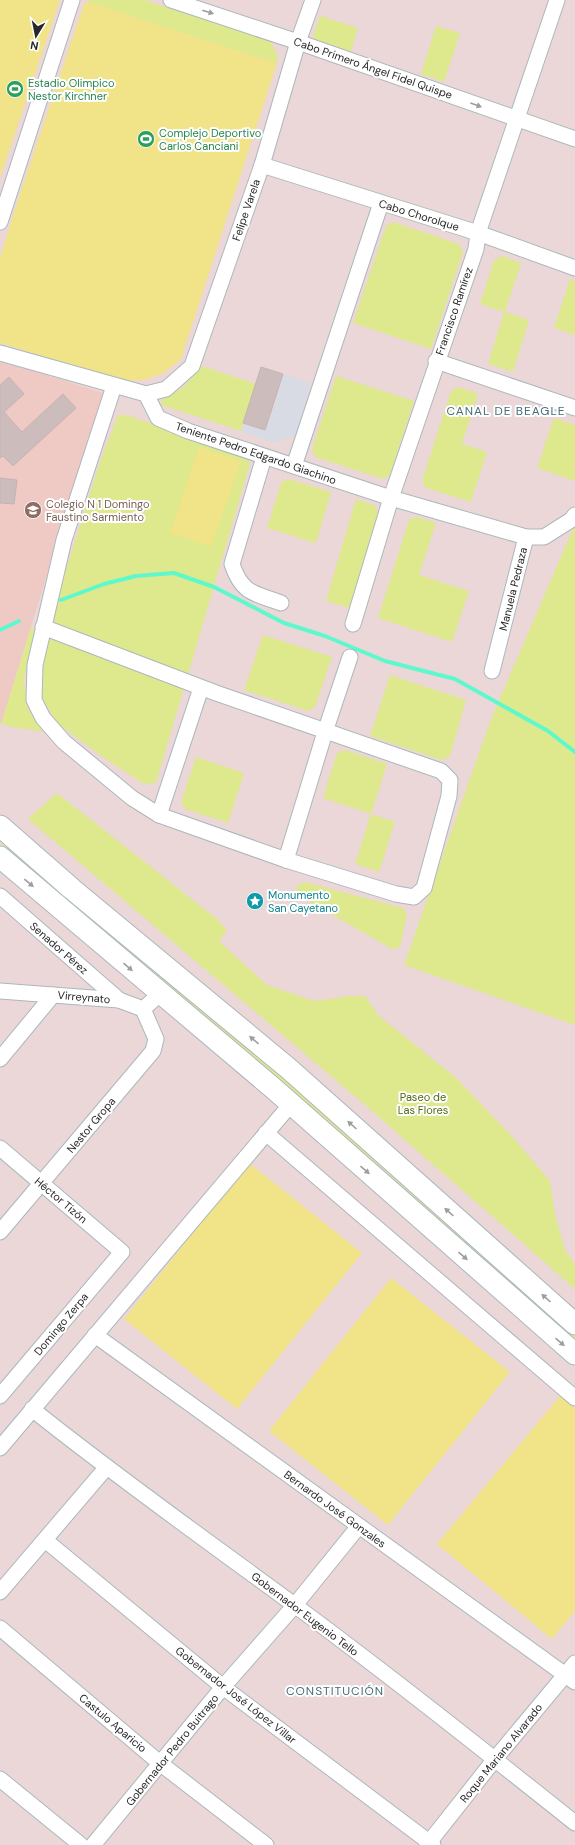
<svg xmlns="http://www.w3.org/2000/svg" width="575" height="1845" font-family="'DM Sans',sans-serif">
	<rect width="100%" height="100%" fill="#ebd7d7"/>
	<polygon fill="#d8dbe3" points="283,374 311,383 296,435 274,443 241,431 243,423 265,429"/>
	<polygon fill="#efc9c4" points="0,360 103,393 1,724 0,723"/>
	<g fill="#dee88d">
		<polygon points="89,0 144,0 270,40 277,54 277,63 88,2"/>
		<polygon points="320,16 358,28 351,52 316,40 313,36"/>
		<polygon points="436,26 460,33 444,82 421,74"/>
		<polygon points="393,222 459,244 463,252 431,349 353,323 386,226"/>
		<polygon points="502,256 521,263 505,312 529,320 513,372 488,364 504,312 480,304 494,260"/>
		<polygon points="570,279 575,281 575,335 554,328"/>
		<polygon points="199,365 256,384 241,431 161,405 162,399 181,389 192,378"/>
		<polygon points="336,376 414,401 390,475 383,479 315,457 312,449"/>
		<polygon points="459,387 478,394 462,444 487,452 471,502 426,488 422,481 451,391"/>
		<polygon points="118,415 126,415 245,454 250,464 156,783 144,784 104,758 57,723 44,701 39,687 43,659 64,576 100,462"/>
		<polygon points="554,418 575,425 575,481 537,468"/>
		<polygon points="288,479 331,492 316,543 267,528 281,483"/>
		<polygon points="356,499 374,505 378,512 350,608 326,601"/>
		<polygon points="417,517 436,523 419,575 469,591 452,642 378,618 409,520"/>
		<polygon points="575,524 575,1025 404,965 491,719"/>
		<polygon points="31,627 35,632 29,654 24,681 28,710 47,732 16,728 1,724"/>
		<polygon points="263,635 332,657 315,707 308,711 244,690"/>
		<polygon points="390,675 466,700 450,756 442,760 370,736"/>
		<polygon points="345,750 387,764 371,814 395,822 379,872 355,864 371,814 323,798 337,753"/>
		<polygon points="196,757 244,773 228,823 185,809 181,802"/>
		<polygon points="57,793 217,919 227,931 219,941 267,985 314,1001 350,996 365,996 379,1016 455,1077 511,1135 550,1181 555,1214 565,1250 575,1264 575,1289 358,1099 28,819"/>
		<polygon points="0,836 386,1166 575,1335 575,1341 384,1170 256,1060 135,960 0,842"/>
		<polygon points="304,882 403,908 407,915 400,947 392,949 299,896 296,889 297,886"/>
	</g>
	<g fill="#f1e387">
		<polygon points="0,0 60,0 0,178"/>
		<polygon points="88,2 277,63 181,359 164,373 144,380 129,381 118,380 0,343 0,258 13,215 84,4"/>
		<polygon points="199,447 241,461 211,547 170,533"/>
		<polygon points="249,1163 362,1253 237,1409 124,1319"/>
		<polygon points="391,1278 510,1372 388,1525 269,1431"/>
		<polygon points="560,1396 575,1408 575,1611 552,1639 437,1544"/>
	</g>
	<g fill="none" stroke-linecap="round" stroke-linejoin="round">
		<g stroke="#5ff8cc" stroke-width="4">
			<polyline points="61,600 104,584 136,576 174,573 214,587 284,623 325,636 385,661 455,679 548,731 575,752"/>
			<polyline points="0,630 19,621"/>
		</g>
	</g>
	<g fill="#ccbdbc" stroke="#c6b3b1">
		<polygon points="261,367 283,374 265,430 243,423"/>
		<polygon points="9,377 24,394 4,412 22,432 63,394 76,408 13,466 3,456 0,458 0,385"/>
		<polygon points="0,478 17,480 14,504 0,503"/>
	</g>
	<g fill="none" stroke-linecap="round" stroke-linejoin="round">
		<defs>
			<g id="street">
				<polyline points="171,0 298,42 575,139"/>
				<polyline points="262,165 478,233 575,268"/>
				<polyline points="0,222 72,0"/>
				<polyline points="0,353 146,394 166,389 192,366 262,165 298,42 313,0"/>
				<polyline points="436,361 575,408"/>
				<polyline points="146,394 158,418 188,431 391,498 526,537 544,537 571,520 575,515"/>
				<path d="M264 457 232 564C242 594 254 593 281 603"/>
				<polyline points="294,466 381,203"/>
				<polyline points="353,624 391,498 476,249 478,233 557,0"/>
				<polyline points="43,627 216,693 441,771 450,780 449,796 424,888 414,897 396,894 286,860 159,815 132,798 64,742 43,718 34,700 35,665 64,540 114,386"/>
				<polyline points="492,671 526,537"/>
				<polyline points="159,815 201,688"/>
				<polyline points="286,860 325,732 350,657"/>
				<polyline points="0,896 119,1000"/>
				<polyline points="0,991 119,1000 143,1009 160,994"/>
				<polyline points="0,1059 53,995"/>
				<polyline points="266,1133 575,1398"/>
				<polyline points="0,1148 122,1252 0,1396"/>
				<polyline points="0,1232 153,1051 156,1039 143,1009"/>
				<polyline points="95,1335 575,1682"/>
				<path d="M32 1409C117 1477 206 1540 293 1604 389 1675 482 1749 575 1823"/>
				<polyline points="0,1448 291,1104"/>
				<polyline points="45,1540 223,1687 433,1845"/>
				<polyline points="0,1592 106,1468"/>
				<polyline points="0,1628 161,1764 266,1845"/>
				<polyline points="0,1779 81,1845"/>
				<polyline points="93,1845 223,1687 295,1605 359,1526"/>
				<polyline points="427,1845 495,1759 575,1663"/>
			</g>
			<g id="secondary">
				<polyline points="0,826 72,889 288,1068 575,1324"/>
				<polyline points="0,857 273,1088 575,1354"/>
			</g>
		</defs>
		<use href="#street" stroke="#abb8bd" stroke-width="17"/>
		<use href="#secondary" stroke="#abb8bd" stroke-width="23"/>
		<use href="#street" stroke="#fff" stroke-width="15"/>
		<use href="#secondary" stroke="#fff" stroke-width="21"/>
	</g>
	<defs><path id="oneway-solid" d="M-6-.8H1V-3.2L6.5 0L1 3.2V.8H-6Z"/></defs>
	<g fill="#9e9e9e">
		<use href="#oneway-solid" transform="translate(208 12) rotate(18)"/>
		<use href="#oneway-solid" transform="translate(476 105) rotate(20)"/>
		<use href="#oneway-solid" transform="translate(29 883) rotate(40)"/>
		<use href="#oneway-solid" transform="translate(128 967) rotate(40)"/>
		<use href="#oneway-solid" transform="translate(254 1040) rotate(-140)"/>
		<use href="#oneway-solid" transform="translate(352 1125) rotate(-138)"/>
		<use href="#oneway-solid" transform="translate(365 1170) rotate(41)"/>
		<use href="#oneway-solid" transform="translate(449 1212) rotate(-138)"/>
		<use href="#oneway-solid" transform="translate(463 1256) rotate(41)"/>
		<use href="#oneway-solid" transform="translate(546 1298) rotate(-138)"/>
		<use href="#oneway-solid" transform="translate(560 1342) rotate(41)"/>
	</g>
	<defs>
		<symbol id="stadium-disc" viewBox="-11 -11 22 22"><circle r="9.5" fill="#2e9e5b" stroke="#fff"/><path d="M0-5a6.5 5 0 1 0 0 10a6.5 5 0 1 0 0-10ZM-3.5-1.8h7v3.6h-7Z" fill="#fff"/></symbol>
		<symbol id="school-disc" viewBox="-11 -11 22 22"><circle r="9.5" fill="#8d6e63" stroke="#fff"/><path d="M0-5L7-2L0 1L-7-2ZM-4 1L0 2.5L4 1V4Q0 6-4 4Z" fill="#fff"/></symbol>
		<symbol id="sight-disc" viewBox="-11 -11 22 22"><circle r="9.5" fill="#0f9aa8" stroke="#fff"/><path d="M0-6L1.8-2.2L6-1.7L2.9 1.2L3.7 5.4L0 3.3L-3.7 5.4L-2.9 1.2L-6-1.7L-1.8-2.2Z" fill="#fff"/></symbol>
	</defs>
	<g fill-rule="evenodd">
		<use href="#stadium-disc" x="5" y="79" width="20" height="20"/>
		<use href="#stadium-disc" x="136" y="129" width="20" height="20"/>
		<use href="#school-disc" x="23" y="500" width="20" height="20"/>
		<use href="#sight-disc" x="245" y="891" width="20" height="20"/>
	</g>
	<g text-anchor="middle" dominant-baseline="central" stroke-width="4" stroke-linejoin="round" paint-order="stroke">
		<g font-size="11" fill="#272727" stroke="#fff">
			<text transform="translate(373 68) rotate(19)">Cabo Primero Ángel Fidel Quispe</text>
			<text transform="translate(246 210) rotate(-71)">Felipe Varela</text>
			<text transform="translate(419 215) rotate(17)">Cabo Chorolque</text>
			<text transform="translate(454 311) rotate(-71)">Francisco Ramírez</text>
			<text transform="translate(256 453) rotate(19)">Teniente Pedro Edgardo Giachino</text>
			<text transform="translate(513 589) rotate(-76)">Manuela Pedraza</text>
			<text transform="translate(59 948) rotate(41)">Senador Pérez</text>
			<text transform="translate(84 997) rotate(5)">Virreynato</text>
			<text transform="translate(91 1125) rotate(-50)">Nestor Gropa</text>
			<text transform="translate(61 1200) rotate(40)">Héctor Tizón</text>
			<text transform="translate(61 1324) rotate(-50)">Domingo Zerpa</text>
			<text transform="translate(335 1509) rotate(36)">Bernardo José Gonzales</text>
			<text transform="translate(305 1614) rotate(37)">Gobernador Eugenio Tello</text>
			<text transform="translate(236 1695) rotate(38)">Gobernador José López Villar</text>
			<text transform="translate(113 1723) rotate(40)">Castulo Aparicio</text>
			<text transform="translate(172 1750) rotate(-51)">Gobernador Pedro Buitrago</text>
			<text transform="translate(501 1753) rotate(-51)">Roque Mariano Alvarado</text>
		</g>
		<g font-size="11" fill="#27864d" stroke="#fff" text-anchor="start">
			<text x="28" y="83">Estadio Olimpico<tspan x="28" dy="13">Nestor Kirchner</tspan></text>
			<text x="159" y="133">Complejo Deportivo<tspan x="159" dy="13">Carlos Canciani</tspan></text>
		</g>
		<g font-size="11" fill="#785e54" stroke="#fff" text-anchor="start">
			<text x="46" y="504">Colegio N 1 Domingo<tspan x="46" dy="13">Faustino Sarmiento</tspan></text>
		</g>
		<g font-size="11" fill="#0d838f" stroke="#fff" text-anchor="start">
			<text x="268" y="895">Monumento<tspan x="268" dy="13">San Cayetano</tspan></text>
		</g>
		<g font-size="11" fill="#546813" stroke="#fff">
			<text x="423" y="1097">Paseo de<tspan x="423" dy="13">Las Flores</tspan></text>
		</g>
		<g font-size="12" letter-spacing="1" fill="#446c7b" stroke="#fff">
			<text x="506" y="411">CANAL DE BEAGLE</text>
			<text x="335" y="1691">CONSTITUCIÓN</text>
		</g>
	</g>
	<g transform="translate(36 36) rotate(190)" stroke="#ffffff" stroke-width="3" paint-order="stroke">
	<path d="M0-3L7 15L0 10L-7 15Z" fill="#272727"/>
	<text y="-6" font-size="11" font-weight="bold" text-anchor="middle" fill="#272727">N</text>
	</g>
</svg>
